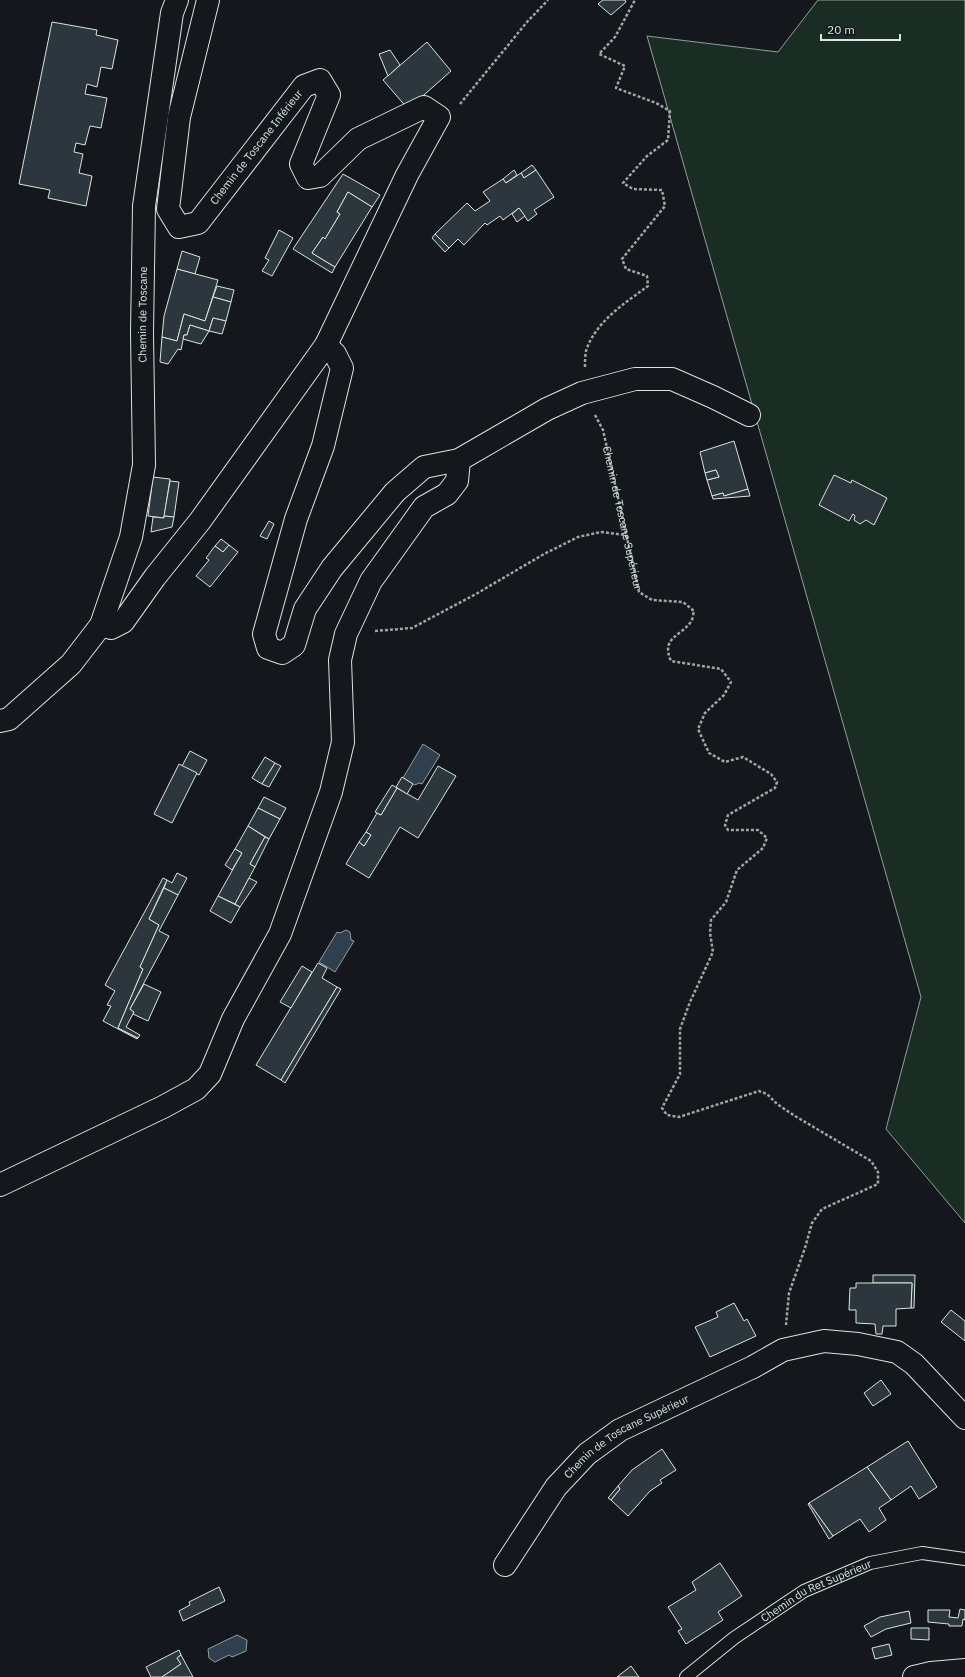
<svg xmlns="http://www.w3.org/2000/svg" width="965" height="1677" font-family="'IBM Plex Sans',sans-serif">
	<rect width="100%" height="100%" fill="#14181c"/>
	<polygon fill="#1a2d24" stroke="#939e99" points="818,0 965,0 965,1223 886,1129 921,997 647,36 778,52"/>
	<g fill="#2f3f4d" stroke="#939e99">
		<polygon points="423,744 440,755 422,784 419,783 415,785 403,778"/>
		<polygon points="346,930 350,932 351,940 354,941 335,972 319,962 337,932 340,933"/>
		<polygon points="237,1635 247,1640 246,1651 232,1657 229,1655 215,1662 209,1658 208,1649"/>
	</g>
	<g fill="#2c363c" stroke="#d8e6dc">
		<polygon points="603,0 625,0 626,2 611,15 598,4"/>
		<polygon points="52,22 97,30 96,35 118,40 112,69 101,67 97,87 87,84 85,94 107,98 101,128 90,126 85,145 76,143 74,152 83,154 79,173 92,176 86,206 48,198 50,190 19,184"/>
		<polygon points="427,42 451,71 408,109 383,80"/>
		<polygon points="390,50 400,65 388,76 379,54"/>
		<polygon points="532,165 536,170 524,178 521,173"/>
		<polygon points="514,170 517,175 506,183 503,179"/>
		<polygon points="536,170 554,197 534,210 537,214 528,221 519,208 503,220 500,216 487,225 485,223 464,245 458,239 449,248 435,234 467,203 475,211 490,201 483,192 503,179 506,183 521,173 524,178"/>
		<polygon points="343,174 380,195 372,207 348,192 337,212 340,214 325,239 323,237 312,253 335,267 332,273 293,249"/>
		<polygon points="348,192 372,207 335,267 312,253 323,237 325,239 340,214 337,212"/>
		<polygon points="519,208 525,216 517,222 512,214"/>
		<polygon points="279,230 293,238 272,276 262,271 269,260 265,258"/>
		<polygon points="435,234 449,248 445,252 432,238"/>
		<polygon points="182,251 200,257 195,274 177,269"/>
		<polygon points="177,269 218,280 205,321 184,314 177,341 162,337 164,316"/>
		<polygon points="217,286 234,290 231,302 213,297"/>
		<polygon points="213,297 231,302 226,321 213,318 209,331 190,325 187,335 184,335 181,350 178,349 168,364 160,362 162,337 177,341 184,314 205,321"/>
		<polygon points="213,318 226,321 222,334 209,331"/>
		<polygon points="190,325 209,331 201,344 183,339 184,335 187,335"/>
		<polygon points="734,441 748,489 724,496 723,493 712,496 707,480 719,477 716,470 705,473 700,452"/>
		<polygon points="716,470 719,477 707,480 705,473"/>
		<polygon points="834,475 851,483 852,480 887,498 874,525 866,520 860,524 854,520 855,516 853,514 849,521 819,505"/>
		<polygon points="153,477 170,479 164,518 148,516"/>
		<polygon points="170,481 179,482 174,517 164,516"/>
		<polygon points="748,489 750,496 713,499 712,496 723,493 724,496"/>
		<polygon points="164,516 174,517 172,527 151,532 153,517 164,518"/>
		<polygon points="269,521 274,524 267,539 260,536"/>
		<polygon points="221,539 229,545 223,552 215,546"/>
		<polygon points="229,545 238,552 210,587 196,576 209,560 206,558 215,546 223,552"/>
		<polygon points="190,751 207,760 199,775 182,766"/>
		<polygon points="265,757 275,763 262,784 252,778"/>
		<polygon points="275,763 281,766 269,787 262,784"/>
		<polygon points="179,764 197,773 172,823 154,814"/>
		<polygon points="438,766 456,776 418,838 400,827 369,878 346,864 359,842 364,846 371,835 366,832 377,813 381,815 397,788 418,800"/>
		<polygon points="402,777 413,784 407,794 396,787"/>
		<polygon points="392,785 397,788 381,815 375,812"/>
		<polygon points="264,797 286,808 280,819 258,808"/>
		<polygon points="258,808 280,819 269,839 248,826"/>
		<polygon points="248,826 265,837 250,864 255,867 235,904 218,896 242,853 235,849"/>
		<polygon points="366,832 371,835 364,846 359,842"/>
		<polygon points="265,837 269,839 255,867 250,864"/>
		<polygon points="235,849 242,853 232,870 225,865"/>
		<polygon points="177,873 187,878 178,895 164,888 167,880 172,883"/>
		<polygon points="163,878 167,880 149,919 159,925 140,967 143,969 118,1028 138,1038 137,1039 103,1021 111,1006 107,1005 115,991 105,985"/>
		<polygon points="249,878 257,882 240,907 235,904"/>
		<polygon points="164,888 178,895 159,931 169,936 130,1009 134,1012 126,1027 140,1035 138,1038 118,1028 143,969 140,967 159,925 149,919"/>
		<polygon points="218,896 240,907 231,923 210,911"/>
		<polygon points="318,963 327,968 322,978 337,987 281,1080 256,1065"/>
		<polygon points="302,966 312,972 291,1008 280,1002"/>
		<polygon points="144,984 161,992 148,1021 133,1014 134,1012 130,1009"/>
		<polygon points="337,987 341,989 285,1083 281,1080"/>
		<polygon points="873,1275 915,1275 914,1308 911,1308 912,1283 873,1283"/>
		<polygon points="856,1283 912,1283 911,1308 896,1309 896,1326 883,1326 882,1334 876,1334 875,1324 856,1323 856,1310 849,1310 850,1288 856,1288"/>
		<polygon points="734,1303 744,1321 747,1319 756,1336 710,1357 695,1327 718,1317 716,1312"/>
		<polygon points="951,1310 965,1321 965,1341 941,1322"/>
		<polygon points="881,1380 891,1394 873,1406 864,1393"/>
		<polygon points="908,1441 937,1487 919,1499 911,1486 891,1500 867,1467"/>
		<polygon points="662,1449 676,1470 660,1480 662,1483 650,1491 628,1516 611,1500 620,1489 618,1486 632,1470"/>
		<polygon points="867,1467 891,1500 879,1508 886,1520 869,1532 860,1519 833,1536 809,1503"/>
		<polygon points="618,1486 620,1489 611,1500 608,1498"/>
		<polygon points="809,1503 833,1536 829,1539 808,1504"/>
		<polygon points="720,1563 742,1596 718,1612 723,1620 686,1644 678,1631 682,1629 668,1607 696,1590 692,1582"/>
		<polygon points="219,1587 225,1601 183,1621 179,1611 190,1605 189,1602"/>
		<polygon points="960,1609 965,1610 965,1620 963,1619 962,1626 949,1626 949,1624 928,1622 928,1610 950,1610 949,1617 958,1618"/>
		<polygon points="909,1611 911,1623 886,1629 871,1637 864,1626 880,1617"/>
		<polygon points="911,1628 929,1628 929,1640 911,1639"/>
		<polygon points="889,1644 892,1655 875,1659 872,1648"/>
		<polygon points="179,1650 181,1655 177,1658 181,1664 162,1677 151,1677 146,1667"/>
		<polygon points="181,1655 193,1677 162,1677 181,1664 177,1658"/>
		<polygon points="631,1666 639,1677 617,1677"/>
	</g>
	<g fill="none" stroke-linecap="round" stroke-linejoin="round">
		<defs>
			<g id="service">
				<path id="s2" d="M686 1677 734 1638 804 1591 870 1563 922 1553 965 1559"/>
			</g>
			<g id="minor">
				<polyline points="326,345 335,354 342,368 323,446 296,519 264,634 268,648 282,653 294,645 305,609 332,568 395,492 424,467 459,460 547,409 582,393 635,379 672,379 713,397 749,415"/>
				<polyline points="101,625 111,628 123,622 155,577 200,521 326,345 407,175 439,117 424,107 358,139 320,176 308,178 301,164 329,95 320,80 304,86 198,223 179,227 168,209 179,117 208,0"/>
				<path id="s3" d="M0 721 9 719 71 664 101 625 131 537 144 465 142 333 144 206 172 13 177 0"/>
				<polyline points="0,1185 163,1107 196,1089 210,1074 233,1019 280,934 331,792 343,742 340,660 346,634 371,581 424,507 447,494 457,481 459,460"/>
				<path id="s4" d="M505 1565 556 1487 587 1454 620 1430 753 1367 783 1350 824 1341 858 1344 897 1352 914 1364 965 1418"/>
			</g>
			<polyline id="primary" points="914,1677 931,1673 965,1670"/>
		</defs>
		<use href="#service" stroke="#d8e6dc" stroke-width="14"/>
		<use href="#minor" stroke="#d8e6dc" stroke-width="24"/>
		<use href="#primary" stroke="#d8e6dc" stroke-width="24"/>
		<g stroke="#9da8a2" stroke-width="2.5" stroke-dasharray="3 2" stroke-linecap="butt">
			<polyline points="460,104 527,22 548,0"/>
			<path d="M585 367C585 362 585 356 586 351 595 322 625 303 648 286L647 276 626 269 622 259 665 206 662 190 633 189 623 183 647 156 668 140 670 111 656 103 616 88 625 66 599 54 615 37 635 0"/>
			<path id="s1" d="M595 415 603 430 639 592 652 600 683 602 694 611C693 614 693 620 690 623 679 637 661 638 671 661L721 669 731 682 724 695 705 713 698 729 709 753 725 762 743 757 771 774 777 782 775 788 728 815 725 825 728 830H758L767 838 763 848 737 870 726 902 711 920 710 933 713 952 690 1002 680 1029V1074L662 1108 667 1115 679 1117 759 1091 767 1094 777 1104 795 1116 871 1161 878 1172V1184L822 1209 812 1223 805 1248 789 1293 786 1325"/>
			<polyline points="375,631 412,628 476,594 544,554 578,537 601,532 626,535"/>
		</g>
		<use href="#service" stroke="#14181c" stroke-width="12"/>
		<use href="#minor" stroke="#14181c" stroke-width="22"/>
		<use href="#primary" stroke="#14181c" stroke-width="22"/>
	</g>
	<g text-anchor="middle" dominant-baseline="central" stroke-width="3" stroke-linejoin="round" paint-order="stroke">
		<g font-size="11" fill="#d8e6dc" stroke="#14181c">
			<text transform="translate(256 147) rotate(-52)">Chemin de Toscane Inférieur</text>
			<text stroke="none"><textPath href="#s3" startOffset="458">Chemin de Toscane</textPath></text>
			<text stroke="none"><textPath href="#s1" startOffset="107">Chemin de Toscane Supérieur</textPath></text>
			<text stroke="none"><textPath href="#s4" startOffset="181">Chemin de Toscane Supérieur</textPath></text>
			<text stroke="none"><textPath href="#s2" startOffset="157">Chemin du Ret Supérieur</textPath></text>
		</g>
	</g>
	<path d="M821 34v6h79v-6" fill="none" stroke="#d8e6dc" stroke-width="2"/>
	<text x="827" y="34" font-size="12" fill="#d8e6dc" stroke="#14181c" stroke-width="3" paint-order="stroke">20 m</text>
</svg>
